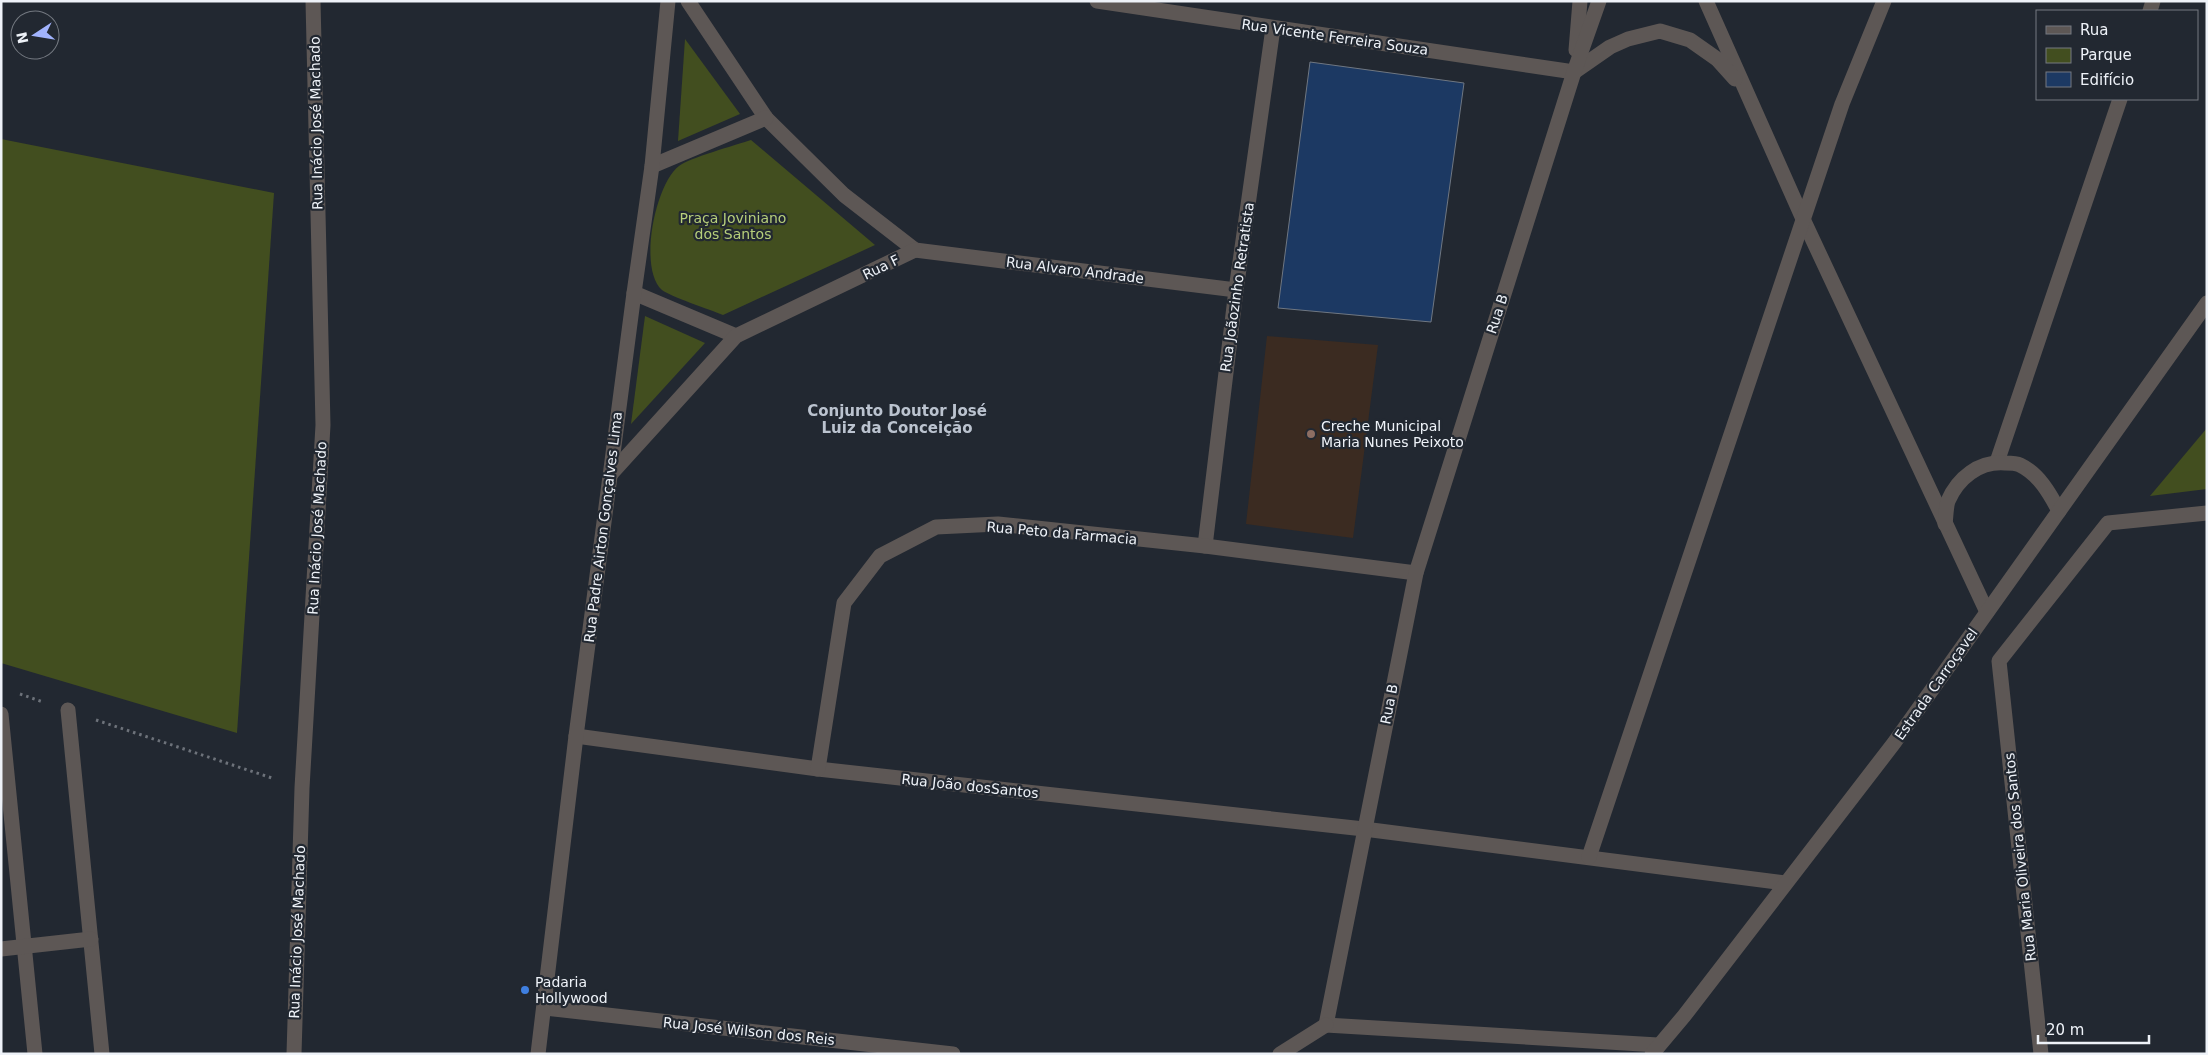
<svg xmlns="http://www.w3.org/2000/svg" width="2208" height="1055" font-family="'DejaVu Sans',sans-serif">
	<rect width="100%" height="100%" fill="#222831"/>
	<polygon fill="#3b2b21" points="1267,336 1378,345 1353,538 1246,524"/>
	<g fill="#424e1f">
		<polygon points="685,39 740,114 678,141"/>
		<polygon points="1,139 274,193 237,733 1,663"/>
		<path d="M751 140 875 245 723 315C711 310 669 296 662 290 638 269 655 184 679 166 689 158 736 145 751 140Z"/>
		<polygon points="645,316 705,343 631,424"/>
		<polygon points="2207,428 2207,489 2150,496"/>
	</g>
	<polygon fill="#1c3963" stroke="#6f7782" points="1310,62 1464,83 1431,322 1278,308"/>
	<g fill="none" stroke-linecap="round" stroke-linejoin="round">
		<g stroke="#6d727a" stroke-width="3" stroke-dasharray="2.5 4" stroke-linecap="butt">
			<polyline points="20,694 43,702"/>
			<polyline points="96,720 275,779"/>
		</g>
		<g stroke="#5d5755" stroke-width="15">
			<polyline points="688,1 766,118 844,195 915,250"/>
			<polyline points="1097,1 1574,72"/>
			<polyline points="1706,1 1803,219 1987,612"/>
			<polyline points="2150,11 2153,1"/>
			<polyline points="1576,50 1580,1"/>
			<polyline points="1574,72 1610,47 1628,39 1660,31 1690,40 1717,59 1735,79"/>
			<polyline points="652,166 766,118"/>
			<polyline points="915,250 1236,290"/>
			<polyline points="634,293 736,336"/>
			<polyline points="1997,462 2120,99"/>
			<polyline points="610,475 736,336 915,250"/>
			<path d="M1945 524C1946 517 1946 507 1948 501 1958 478 1979 461 2005 463 2010 463 2016 463 2020 465 2039 474 2050 494 2059 511"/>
			<polyline points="1205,546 1236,290 1273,28"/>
			<polyline points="68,710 102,1054"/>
			<polyline points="1,714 35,1054"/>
			<polyline points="576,736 818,769 1364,829 1785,883"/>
			<polyline points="818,769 844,603 880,556 936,527 998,524 1205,546 1416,573"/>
			<polyline points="1589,857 1842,104 1884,1"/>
			<polyline points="1,949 91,939"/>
			<polyline points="545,1008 953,1054"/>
			<polyline points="1326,1025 1416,573 1574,72 1599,1"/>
			<polyline points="1326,1025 1658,1045"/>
			<polyline points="294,1054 302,788 323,425 313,1"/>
			<polyline points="538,1054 576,736 634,293 652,166 668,1"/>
			<polyline points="1280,1054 1326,1025"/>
			<polyline points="1652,1054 1684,1016 1894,743 2207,303"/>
			<polyline points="2041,1054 1999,661 2108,523 2207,513"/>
		</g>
	</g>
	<circle fill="#8d6e63" stroke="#222831" stroke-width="2" cx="1311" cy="434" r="5"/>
	<circle fill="#3f7fe0" stroke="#222831" stroke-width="2" cx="525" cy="990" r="5"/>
	<g text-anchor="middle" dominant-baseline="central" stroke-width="4.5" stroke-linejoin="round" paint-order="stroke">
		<g font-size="14" fill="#eef2f8" stroke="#222831">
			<text transform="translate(1335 37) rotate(8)">Rua Vicente Ferreira Souza</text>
			<text transform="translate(316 123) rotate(-91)">Rua Inácio José Machado</text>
			<text transform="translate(881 267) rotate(-26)">Rua F</text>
			<text transform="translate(1075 270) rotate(7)">Rua Alvaro Andrade</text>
			<text transform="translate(1237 287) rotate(-82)">Rua Joãozinho Retratista</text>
			<text transform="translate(1497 314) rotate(-72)">Rua B</text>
			<text transform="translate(603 527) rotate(-83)">Rua Padre Airton Gonçalves Lima</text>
			<text transform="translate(317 528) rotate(-87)">Rua Inácio José Machado</text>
			<text transform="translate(1062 533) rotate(5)">Rua Peto da Farmacia</text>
			<text transform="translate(1936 684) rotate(-55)">Estrada Carroçavel</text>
			<text transform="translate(1389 704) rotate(-79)">Rua B</text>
			<text transform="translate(970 786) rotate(6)">Rua João dosSantos</text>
			<text transform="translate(2020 857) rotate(-96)">Rua Maria Oliveira dos Santos</text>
			<text transform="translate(297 932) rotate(-88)">Rua Inácio José Machado</text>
			<text transform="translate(749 1031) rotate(6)">Rua José Wilson dos Reis</text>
		</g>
		<g font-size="14" fill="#b6ce7a" stroke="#222831">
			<text x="733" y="218">Praça Joviniano<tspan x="733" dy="16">dos Santos</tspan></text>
		</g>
		<g font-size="14" fill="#eef2f8" stroke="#222831" text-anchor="start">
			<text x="1321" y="426">Creche Municipal<tspan x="1321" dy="16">Maria Nunes Peixoto</tspan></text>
			<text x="535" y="982">Padaria<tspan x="535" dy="16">Hollywood</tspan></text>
		</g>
		<g font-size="15" font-weight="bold" fill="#bbc3cf" stroke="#222831">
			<text x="897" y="411">Conjunto Doutor José<tspan x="897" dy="17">Luiz da Conceição</tspan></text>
		</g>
	</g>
	<rect width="2208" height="1055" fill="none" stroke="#eef2f8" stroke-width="5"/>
	<rect x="2036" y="10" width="162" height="90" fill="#222831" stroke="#747981"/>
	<rect x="2046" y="26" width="25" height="8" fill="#5d5755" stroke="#747981"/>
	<text x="2080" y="35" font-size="15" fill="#eef2f8">Rua</text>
	<rect x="2046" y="48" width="25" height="15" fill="#424e1f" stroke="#747981"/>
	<text x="2080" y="60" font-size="15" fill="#eef2f8">Parque</text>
	<rect x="2046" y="72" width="25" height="15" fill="#1c3963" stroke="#747981"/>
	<text x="2080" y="85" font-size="15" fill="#eef2f8">Edifício</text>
	<g transform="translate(35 35) rotate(258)"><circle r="24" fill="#222831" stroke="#747981"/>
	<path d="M0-4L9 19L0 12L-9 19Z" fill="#a1b3fd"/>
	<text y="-8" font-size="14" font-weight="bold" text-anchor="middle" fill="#eef2f8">N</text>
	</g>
	<path d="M2038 1035v8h111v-8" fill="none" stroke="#eef2f8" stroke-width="2.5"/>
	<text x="2046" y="1035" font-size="15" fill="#eef2f8" stroke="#222831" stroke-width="4" paint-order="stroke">20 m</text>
</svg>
